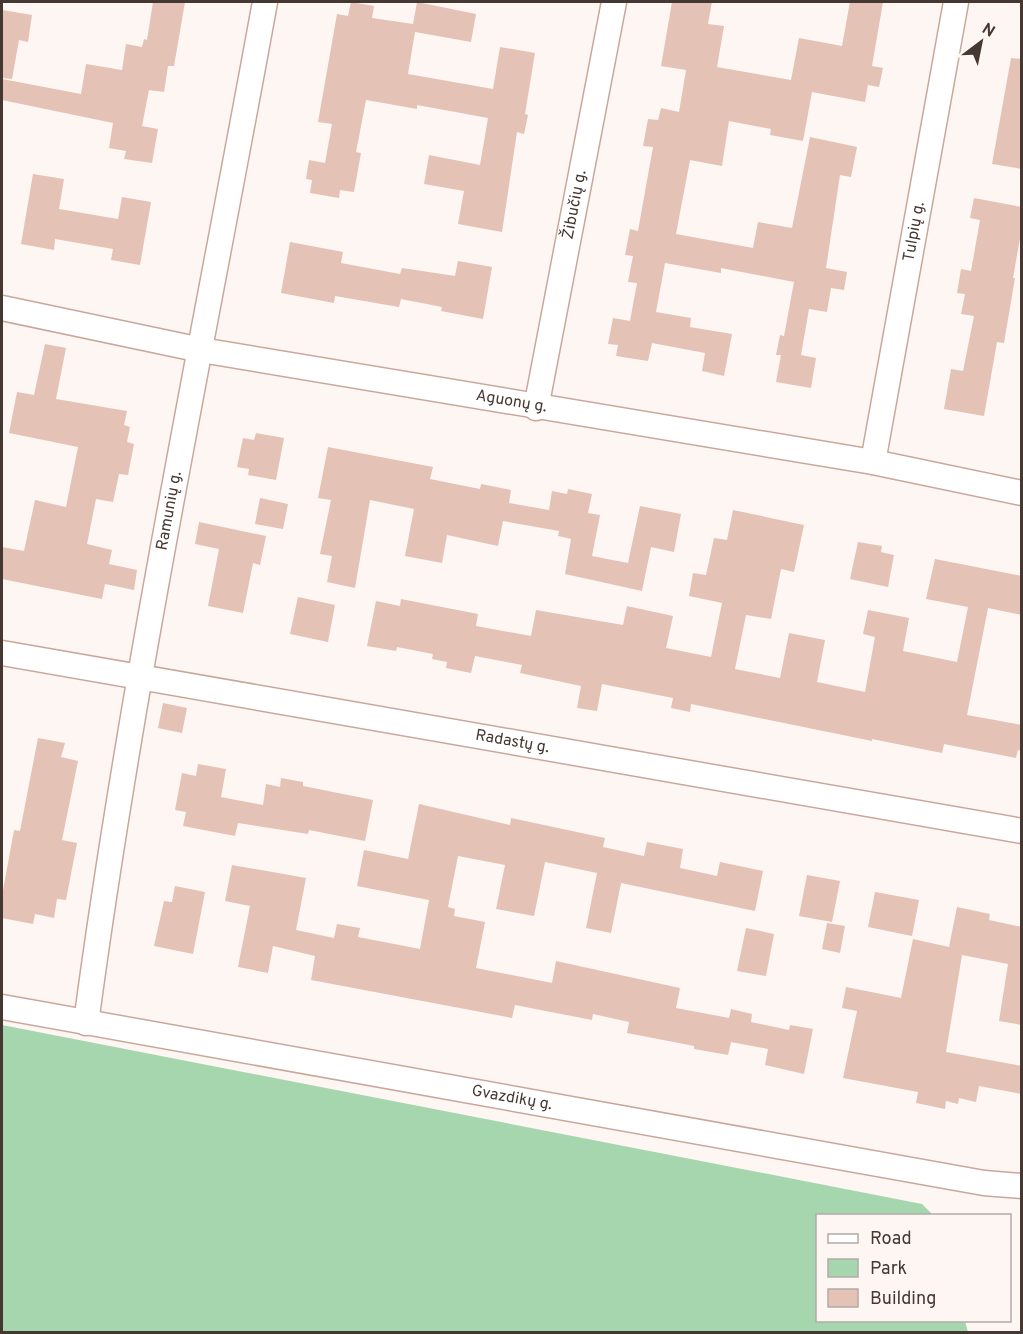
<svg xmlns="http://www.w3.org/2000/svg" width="1023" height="1334" font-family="Overpass,sans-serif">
	<rect width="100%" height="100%" fill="#fdf6f3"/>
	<polygon fill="#a6d6ae" points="2,1025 922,1204 933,1215 818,1216 818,1320 965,1321 968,1332 2,1332"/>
	<g fill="#e4c2b6">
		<polygon points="153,2 185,2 174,66 168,66 164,92 149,90 142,126 158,129 152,163 124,159 126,151 109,148 113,123 2,100 2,79 81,94 86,64 122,70 126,44 142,47 144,39 147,40"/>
		<polygon points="351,2 374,6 372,18 413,24 417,2 476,14 471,42 415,32 408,74 493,89 500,47 535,53 525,114 528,115 524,134 517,132 502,232 458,224 464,191 424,184 429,155 480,165 488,118 417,105 417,109 366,100 356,152 361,153 354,192 340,190 339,198 310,193 312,180 306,179 309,160 325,163 332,124 318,122 337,14 348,16"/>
		<polygon points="672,2 712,2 708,24 724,26 717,67 791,80 799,38 842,46 850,2 883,2 872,66 883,68 879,87 868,85 865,102 812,92 803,141 770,135 771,129 729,121 722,166 690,160 676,234 753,248 758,222 792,228 810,137 857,147 851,177 840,175 826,268 847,272 844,290 831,288 827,312 809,309 801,355 816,358 811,388 776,382 781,355 776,355 780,335 784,336 794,282 721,268 721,273 665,263 656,312 691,318 690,327 732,334 724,376 702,371 705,353 652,343 648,361 616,356 618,345 608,344 613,318 630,321 637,283 628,282 633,256 625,255 630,229 638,231 653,147 643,146 648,119 658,120 661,108 679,112 686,70 661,66"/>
		<polygon points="2,10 32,15 28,42 19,40 12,79 2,78"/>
		<polygon points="1011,58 1022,59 1022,169 992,164"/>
		<polygon points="33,174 64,179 59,209 118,219 122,197 151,202 140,265 111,260 113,249 55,239 54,250 21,244"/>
		<polygon points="974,198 1022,207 1022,227 1013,278 1015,278 1004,343 997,342 984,416 944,409 951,369 963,371 974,316 961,314 965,294 957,293 961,269 971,271 980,220 970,218"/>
		<polygon points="290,242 343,252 341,263 400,274 402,268 455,276 458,261 492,267 483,319 441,311 442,307 401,299 399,307 335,296 334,303 281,293"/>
		<polygon points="45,344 66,348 56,399 127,411 124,425 130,427 127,442 134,444 128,475 119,474 113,502 96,499 87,544 112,550 109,564 137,570 134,590 105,584 102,599 2,579 2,547 24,551 35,500 66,507 78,447 9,433 17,392 34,395"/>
		<polygon points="256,433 284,438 276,480 248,475 249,469 237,467 243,438 254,440"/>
		<polygon points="328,447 433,467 430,479 480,489 481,484 511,490 509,503 549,510 552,491 567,494 568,489 592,494 588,513 600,515 592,556 628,563 640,506 681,514 674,552 651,547 642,591 565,574 571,539 558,536 559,531 503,521 498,546 447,535 442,563 405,556 414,509 370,500 355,588 327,582 332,556 320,554 331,500 318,498"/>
		<polygon points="260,498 288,504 283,529 255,524"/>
		<polygon points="733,510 804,525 794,572 781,569 771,619 746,615 735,669 780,678 789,633 825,640 817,682 865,692 875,637 863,634 868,610 909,618 903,651 957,662 968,607 926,599 935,559 1022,576 1022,615 988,608 967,715 1022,725 1022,751 1018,750 1016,758 944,744 942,753 872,739 872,741 691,704 690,712 671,708 673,698 602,684 597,711 577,708 581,686 520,673 522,665 475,656 471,673 446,668 447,662 432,659 433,654 397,647 396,651 367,646 376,601 400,606 401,599 478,614 476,626 531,636 536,610 623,625 627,606 673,616 666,648 711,657 722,603 689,596 693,573 706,575 714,538 727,540"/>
		<polygon points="199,522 266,536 260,565 253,563 243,613 208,606 219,549 195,544"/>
		<polygon points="858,542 882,546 881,552 894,555 888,587 850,579"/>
		<polygon points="298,597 335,605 328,642 290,634"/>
		<polygon points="163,703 187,708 182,733 158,728"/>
		<polygon points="38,738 65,743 61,757 78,761 62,840 77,843 66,900 57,899 54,918 35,914 33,924 2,918 2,896 14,830 20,831"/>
		<polygon points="198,764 226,769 221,797 263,805 266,784 280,787 281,778 303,782 303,786 373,800 365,841 309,830 308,834 238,823 235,836 183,826 186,812 175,810 182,773 196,776"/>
		<polygon points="419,804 510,825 511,818 605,838 603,847 644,856 647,842 683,849 680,868 717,876 720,862 763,871 755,911 621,883 611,933 586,928 597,873 545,862 534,916 496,909 505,865 458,856 448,907 455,909 454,916 485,922 476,968 552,983 556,961 680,988 676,1008 729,1018 731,1009 752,1014 751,1022 789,1030 790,1025 813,1029 804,1074 765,1065 768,1049 731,1042 728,1055 694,1049 694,1046 627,1033 629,1022 593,1014 592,1020 515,1005 512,1018 311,980 315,956 273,946 268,973 238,967 250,906 225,901 232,865 306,878 296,930 334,938 337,924 360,928 358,937 420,949 429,900 357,886 364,850 408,859"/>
		<polygon points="807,875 840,881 832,922 799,916"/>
		<polygon points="175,886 205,892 193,954 154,946 164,901 172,902"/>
		<polygon points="875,892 919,900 912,936 868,927"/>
		<polygon points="957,907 990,914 989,920 1022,927 1022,1025 999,1021 1008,964 962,955 946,1052 1022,1066 1022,1094 979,1086 976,1102 959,1098 958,1104 946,1101 945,1109 916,1103 918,1092 843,1078 857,1011 842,1008 846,987 901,998 913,939 949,947"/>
		<polygon points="827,923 845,926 840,953 822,949"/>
		<polygon points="746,928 774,934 766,976 737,971"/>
	</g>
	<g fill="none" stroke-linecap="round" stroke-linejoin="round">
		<defs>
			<g id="minor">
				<path id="s1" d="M2 308 201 350 873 462 1022 493"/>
				<path id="s2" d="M536 408 614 2"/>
				<path id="s3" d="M873 462 956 2"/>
				<path id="s4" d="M2 653 1022 831"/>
				<path id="s5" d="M2 1007 984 1183 1022 1186"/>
				<path id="s6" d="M86 1023C132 680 203 342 265 2"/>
			</g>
		</defs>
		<use href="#minor" stroke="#c9a89c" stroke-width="27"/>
		<use href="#minor" stroke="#fff" stroke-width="24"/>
	</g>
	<g text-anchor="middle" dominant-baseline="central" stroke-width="6" stroke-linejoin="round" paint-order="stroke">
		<g font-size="16" fill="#453732" stroke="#fdf6f3">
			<text stroke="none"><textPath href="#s2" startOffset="207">Žibučių g.</textPath></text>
			<text stroke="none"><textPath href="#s3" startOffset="234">Tulpių g.</textPath></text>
			<text stroke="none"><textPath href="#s1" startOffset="518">Aguonų g.</textPath></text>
			<text stroke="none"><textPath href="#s6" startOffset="519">Ramunių g.</textPath></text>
			<text stroke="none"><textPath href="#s4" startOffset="518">Radastų g.</textPath></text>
			<text stroke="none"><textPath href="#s5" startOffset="518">Gvazdikų g.</textPath></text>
		</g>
	</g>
	<rect width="1023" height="1334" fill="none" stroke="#453732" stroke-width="6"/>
	<rect x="816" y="1214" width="195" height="108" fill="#fdf6f3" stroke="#b3aaa6" stroke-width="1.5"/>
	<rect x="828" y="1234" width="30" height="9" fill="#ffffff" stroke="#b3aaa6" stroke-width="1.5"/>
	<text x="870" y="1244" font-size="18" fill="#453732">Road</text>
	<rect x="828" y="1259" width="30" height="18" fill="#a6d6ae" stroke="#b3aaa6" stroke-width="1.5"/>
	<text x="870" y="1274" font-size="18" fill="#453732">Park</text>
	<rect x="828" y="1289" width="30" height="18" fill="#e4c2b6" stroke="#b3aaa6" stroke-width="1.5"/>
	<text x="870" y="1304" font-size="18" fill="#453732">Building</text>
	<g transform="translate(981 42) rotate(32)" stroke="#fdf6f3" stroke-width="4.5" paint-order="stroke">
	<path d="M0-4.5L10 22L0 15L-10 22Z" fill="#453732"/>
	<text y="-9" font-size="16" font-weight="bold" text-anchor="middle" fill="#453732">N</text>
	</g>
</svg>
